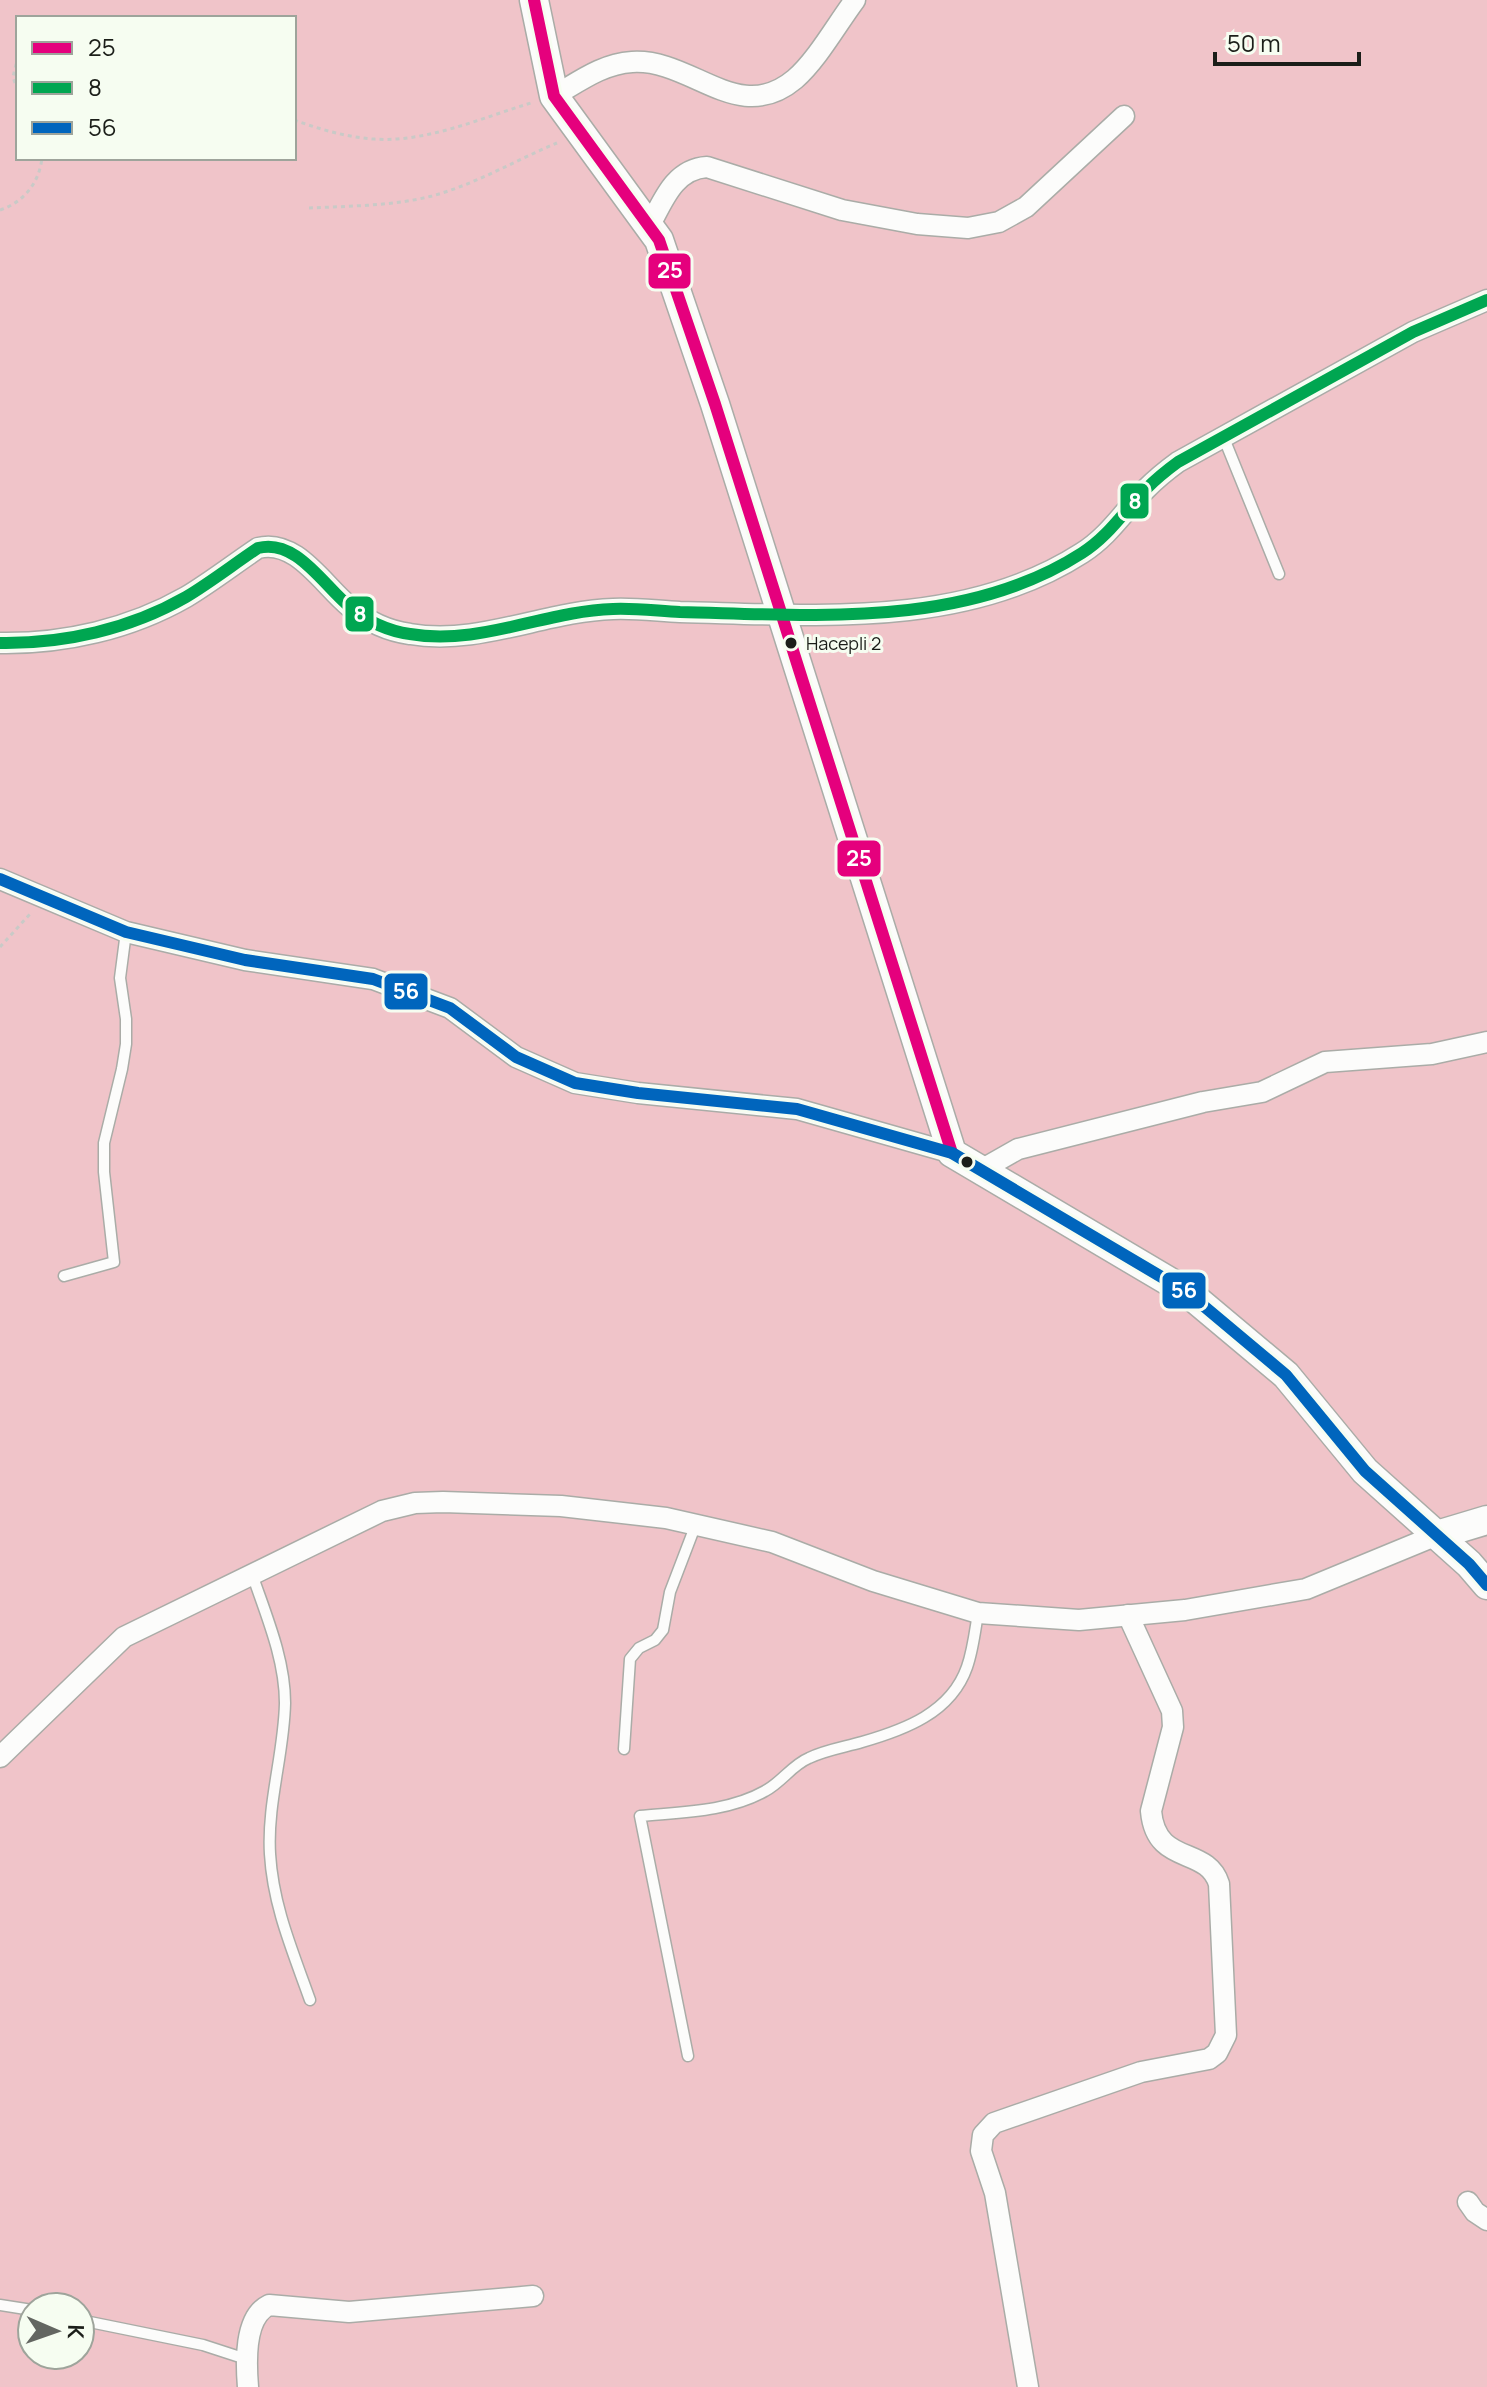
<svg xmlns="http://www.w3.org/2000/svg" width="1487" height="2387" font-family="Manrope,sans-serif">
	<rect width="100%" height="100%" fill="#eaede7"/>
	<path fill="#f0c4c9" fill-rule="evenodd" d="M0 0H1487V2387H0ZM18 18H294V158H18ZM32 2307H80V2355H32Z"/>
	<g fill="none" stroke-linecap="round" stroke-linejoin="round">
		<defs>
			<g id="lane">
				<polyline points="1223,436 1279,574"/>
				<polyline points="64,1276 114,1262 104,1172 104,1143 122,1069 126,1044 126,1019 120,978 126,932"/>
				<path d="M252 1574C266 1615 285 1659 285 1703 284 1754 267 1803 270 1854 273 1906 293 1952 310 2000"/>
				<polyline points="624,1749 630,1659 639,1648 655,1640 663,1630 670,1592 696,1524"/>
				<path d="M688 2056 640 1816C681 1812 728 1812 765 1791 782 1782 792 1765 809 1758 825 1750 845 1747 862 1742 904 1730 951 1713 967 1667 973 1650 975 1631 978 1613"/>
				<polyline points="0,2305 32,2310"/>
				<polyline points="80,2320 203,2345 246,2359"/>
			</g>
			<g id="street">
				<path d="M554 96C580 81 602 64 632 62 692 58 738 127 795 79 817 60 837 24 855 0"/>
				<path d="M649 227C663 201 674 169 707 167L842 210 917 224 968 228 999 222 1026 207 1124 116"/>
				<path d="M0 643C64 644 130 629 186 597 211 582 234 564 258 548 296 538 323 585 350 607 367 621 388 631 410 634 479 646 545 611 613 609 635 608 658 611 680 612 813 615 964 629 1082 553 1109 536 1124 511 1146 489 1156 479 1167 470 1178 462L1413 332 1487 300"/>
				<polyline points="0,879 126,932 245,960 373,979 450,1008 516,1057 575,1083 638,1093 797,1109 952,1153"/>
				<polyline points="981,1170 1018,1149 1203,1102 1262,1092 1325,1062 1432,1054 1487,1042"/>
				<polyline points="0,1757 124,1637 382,1511 415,1503 443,1502 561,1506 666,1518 772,1542 873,1581 978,1613 1079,1620 1185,1610 1306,1589 1437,1535"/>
				<polyline points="1468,2202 1475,2212 1487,2220"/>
				<path d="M248 2387C246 2363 244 2317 269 2305L349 2312 533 2296"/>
				<path d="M1028 2387 995 2193 981 2151 983 2135 994 2123 1141 2072 1209 2059 1217 2053 1226 2035 1219 1884C1207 1845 1156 1867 1151 1811L1173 1727 1172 1711 1128 1615"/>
			</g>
			<g id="secondary">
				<polyline points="534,0 554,96 659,240 715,404 952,1153 1187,1292 1286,1375 1365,1471 1469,1564 1487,1585"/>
				<polyline points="1437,1535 1487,1520"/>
			</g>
		</defs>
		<use href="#lane" stroke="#aaaca7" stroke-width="13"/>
		<use href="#street" stroke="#aaaca7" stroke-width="23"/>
		<use href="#secondary" stroke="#aaaca7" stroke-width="31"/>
		<g stroke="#c9cac7" stroke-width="3" stroke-dasharray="4 4" stroke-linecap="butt">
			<polyline points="18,56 13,77 18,92"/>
			<path d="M294 120C319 129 346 137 373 139 426 143 481 118 531 103"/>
			<path d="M309 208C349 206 393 206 432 196 476 184 516 160 557 143"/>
			<path d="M0 210C24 202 39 183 42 158"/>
			<polyline points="0,947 30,914"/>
		</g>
		<use href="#lane" stroke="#fcfcfb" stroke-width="10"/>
		<use href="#street" stroke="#fcfcfb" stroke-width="20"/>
		<use href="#secondary" stroke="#fcfcfb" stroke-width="28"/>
		<defs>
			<polyline id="bus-1" points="534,0 554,96 659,240 715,404 952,1153"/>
			<path id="bus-2" d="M0 643C64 644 130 629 186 597 211 582 234 564 258 548 296 538 323 585 350 607 367 621 388 631 410 634 479 646 545 611 613 609 635 608 658 611 680 612 813 615 964 629 1082 553 1109 536 1124 511 1146 489 1156 479 1167 470 1178 462L1413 332 1487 300"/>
			<polyline id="bus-3" points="0,879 126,932 245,960 373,979 450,1008 516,1057 575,1083 638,1093 797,1109 952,1153 1187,1292 1286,1375 1365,1471 1469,1564 1487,1585"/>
		</defs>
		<use href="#bus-1" stroke="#f6fdf1" stroke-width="18"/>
		<use href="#bus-2" stroke="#f6fdf1" stroke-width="18"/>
		<use href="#bus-3" stroke="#f6fdf1" stroke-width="18"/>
		<use href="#bus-1" stroke="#e5007d" stroke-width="12"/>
		<use href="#bus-2" stroke="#00a651" stroke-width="12"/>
		<use href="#bus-3" stroke="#0065bd" stroke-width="12"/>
	</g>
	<g fill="#1b1e19" stroke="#f6fdf1" stroke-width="3">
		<circle cx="791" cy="643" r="7"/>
		<circle cx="967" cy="1162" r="7"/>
	</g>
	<g text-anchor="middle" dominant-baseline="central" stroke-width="6" stroke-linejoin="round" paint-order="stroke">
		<g font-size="18" fill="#1b1e19" stroke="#f6fdf1" text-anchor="start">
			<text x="806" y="643">Hacepli 2</text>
		</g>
	</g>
	<g stroke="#f6fdf1" stroke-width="3">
		<rect x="647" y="252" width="45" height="38" rx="8" fill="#e5007d"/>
		<rect x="1119" y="482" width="31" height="38" rx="8" fill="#00a651"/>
		<rect x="344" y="595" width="31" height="38" rx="8" fill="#00a651"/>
		<rect x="836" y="839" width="46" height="39" rx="8" fill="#e5007d"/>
		<rect x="383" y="972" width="46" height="39" rx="8" fill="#0065bd"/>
		<rect x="1161" y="1271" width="46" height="39" rx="8" fill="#0065bd"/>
	</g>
	<g font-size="22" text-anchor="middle" font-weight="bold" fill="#fff">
		<text x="670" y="278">25</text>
		<text x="1135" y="509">8</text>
		<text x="360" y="622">8</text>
		<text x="859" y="866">25</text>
		<text x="406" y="999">56</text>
		<text x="1184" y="1298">56</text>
	</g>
	<rect x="16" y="16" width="280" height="144" fill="#f6fdf1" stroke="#9ea49b" stroke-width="2"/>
	<rect x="32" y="42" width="40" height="12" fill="#e5007d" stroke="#9ea49b" stroke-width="2"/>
	<text x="88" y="56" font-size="24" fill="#1b1e19">25</text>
	<rect x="32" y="82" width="40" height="12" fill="#00a651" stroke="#9ea49b" stroke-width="2"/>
	<text x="88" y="96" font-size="24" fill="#1b1e19">8</text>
	<rect x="32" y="122" width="40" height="12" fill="#0065bd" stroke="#9ea49b" stroke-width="2"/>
	<text x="88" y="136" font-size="24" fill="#1b1e19">56</text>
	<g transform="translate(56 2331) rotate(92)"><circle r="38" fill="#f6fdf1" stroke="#9ea49b" stroke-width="2"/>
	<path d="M0-6L14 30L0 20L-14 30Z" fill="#636661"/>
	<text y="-12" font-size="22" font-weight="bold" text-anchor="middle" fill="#1b1e19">K</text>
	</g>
	<path d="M1215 52v12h144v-12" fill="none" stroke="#1b1e19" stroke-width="4"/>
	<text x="1227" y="52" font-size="24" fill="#1b1e19" stroke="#f6fdf1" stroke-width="6" paint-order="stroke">50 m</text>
</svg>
